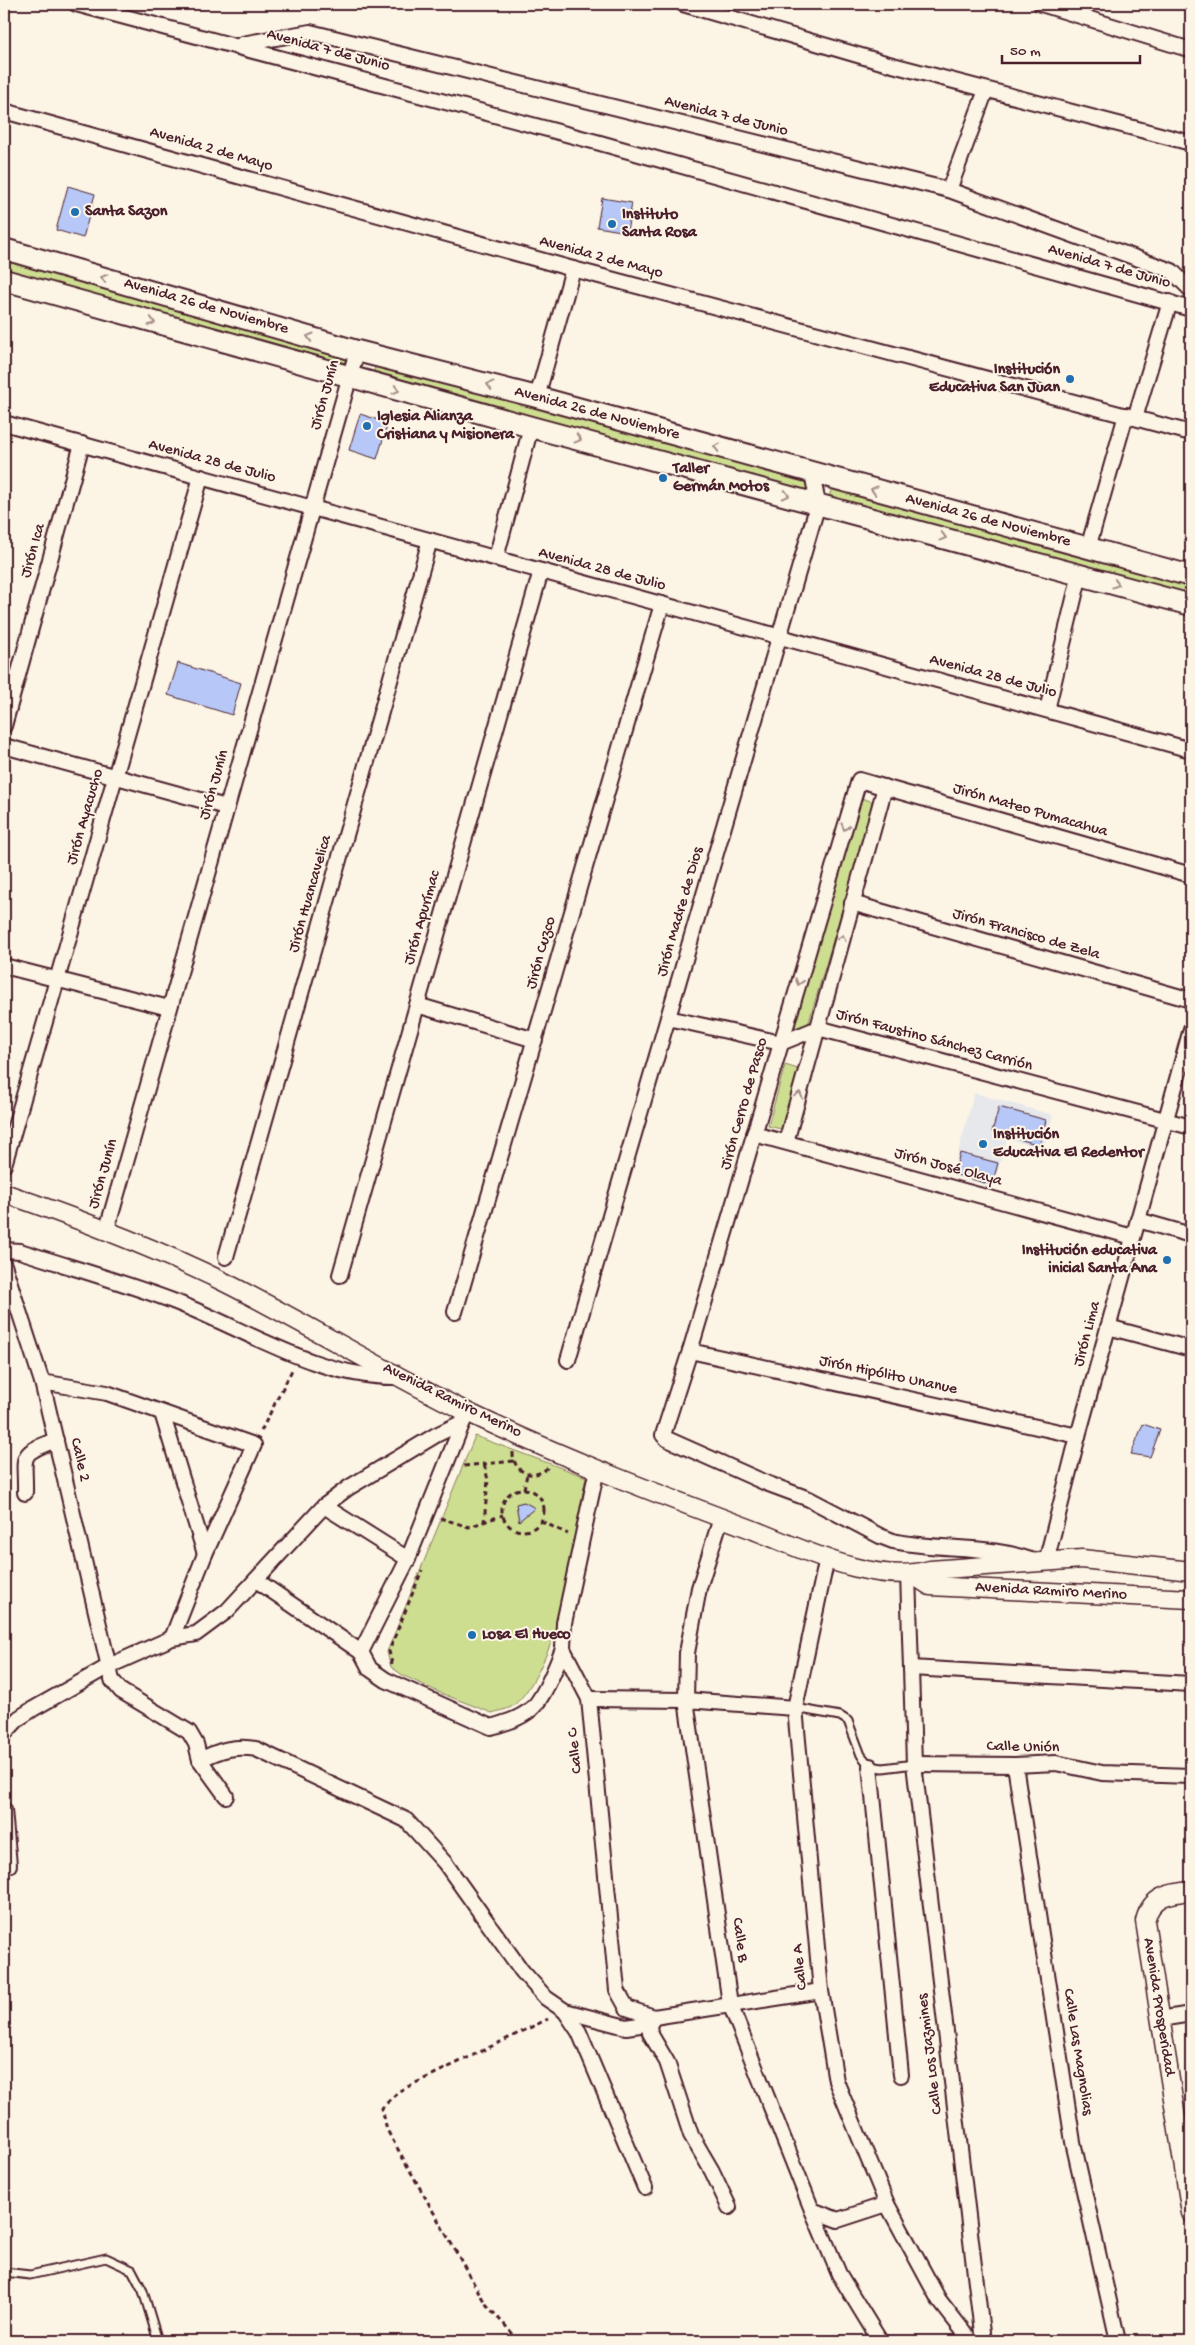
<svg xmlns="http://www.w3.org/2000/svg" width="1195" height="2345" font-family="'Gochi Hand',sans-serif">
	<rect width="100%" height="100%" fill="#fcf5e5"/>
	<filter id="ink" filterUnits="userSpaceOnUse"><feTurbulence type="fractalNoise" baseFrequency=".02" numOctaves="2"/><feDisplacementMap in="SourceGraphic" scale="10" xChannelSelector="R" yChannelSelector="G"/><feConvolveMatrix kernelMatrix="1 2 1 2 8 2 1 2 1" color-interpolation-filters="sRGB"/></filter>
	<g filter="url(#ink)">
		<polygon fill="#e7e8eb" points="974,1093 1053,1115 1043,1149 1007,1139 993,1187 952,1175"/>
		<g fill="#cdde91" stroke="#8c7e5e">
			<polygon points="4,258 348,354 344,363 4,269"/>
			<polygon points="376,364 810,482 807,491 373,374"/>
			<polygon points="832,487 1191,586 1191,597 829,497"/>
			<polygon points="861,798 874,802 808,1025 799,1031 796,1029 795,1023"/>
			<polygon points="785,1065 798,1069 781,1129 768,1126"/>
			<path d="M475 1436 586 1477 557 1626C550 1648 531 1695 511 1707 505 1710 498 1711 492 1713L443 1694 404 1676 391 1667 387 1652Z"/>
		</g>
		<g fill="#b7c8f8" stroke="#4a1f2b">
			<polygon points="68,186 95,194 83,238 56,230"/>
			<polygon points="602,198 632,203 627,232 597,227"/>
			<polygon points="360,414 388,423 377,459 349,450"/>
			<polygon points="178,663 241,683 232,715 168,695"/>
			<polygon points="999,1107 1046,1120 1040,1145 992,1132"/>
			<polygon points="960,1153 998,1163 992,1185 954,1174"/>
			<polygon points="1143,1424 1160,1430 1150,1457 1131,1454"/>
			<polygon points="524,1502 535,1508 519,1521 516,1504"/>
		</g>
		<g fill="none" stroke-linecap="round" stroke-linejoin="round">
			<defs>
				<g id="service">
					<polyline points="795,1708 840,1716 848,1721 861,1755 870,1766 883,1768 914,1764"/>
					<polyline points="4,2272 30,2275 106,2258 132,2270 143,2291 158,2341"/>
				</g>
				<g id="minor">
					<polyline points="76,4 600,143 1191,309"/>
					<polyline points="683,4 885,63 1191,143"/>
					<polyline points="1041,4 1191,50"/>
					<polyline points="242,44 310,32 949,190 1172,271 1191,290"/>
					<polyline points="4,111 573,269 1191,433"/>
					<polyline points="949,190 986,90"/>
					<polyline points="537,397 573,269"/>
					<polyline points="1135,418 1170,302"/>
					<polyline points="4,423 1191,750"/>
					<polyline points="1088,548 1126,415"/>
					<polyline points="496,558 531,427"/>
					<polyline points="1047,710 1080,574"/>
					<polyline points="4,726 82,444"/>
					<polyline points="4,746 226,807"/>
					<polyline points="852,903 1191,1000"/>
					<polyline points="4,966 169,1008"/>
					<polyline points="417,1005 535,1040"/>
					<polyline points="668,1018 781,1043 818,1028 1191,1127"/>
					<polyline points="754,1134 1133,1237"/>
					<polyline points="786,1142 885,787"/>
					<polyline points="4,1165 201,477"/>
					<polyline points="1138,1220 1191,1235"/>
					<polyline points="107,1229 357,351"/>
					<path d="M4 1250 20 1251C72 1268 127 1283 178 1303 249 1331 320 1379 399 1377"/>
					<polyline points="226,1257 430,540"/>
					<polyline points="4,1265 42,1382 112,1680 121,1691 189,1732 196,1744 200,1760 226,1796"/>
					<polyline points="340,1275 541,571"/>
					<polyline points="455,1312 662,604"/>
					<polyline points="1108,1327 1191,1349"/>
					<polyline points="690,1351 1078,1436"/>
					<polyline points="568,1360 818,504 812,473"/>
					<polyline points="42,1382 107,1393 254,1445 205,1554 172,1638"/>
					<polyline points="162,1413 205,1554"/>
					<path d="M465 1417 408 1559 361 1652 370 1669 386 1680 491 1727C505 1723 519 1719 530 1710 543 1701 557 1664 563 1649"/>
					<polyline points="597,1469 564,1623 563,1649 589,1699 617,1990 627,2008 654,2017 649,2025 650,2033 667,2062 691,2135 712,2171 729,2207"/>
					<path d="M25 1493C26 1455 16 1455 56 1440"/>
					<polyline points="324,1506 408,1559"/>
					<polyline points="721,1518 699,1588 687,1653 686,1700 730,2004 812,2210 839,2274 880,2341"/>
					<polyline points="827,1558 795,1708 821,1991 836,2081 887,2204 939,2300 971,2341"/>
					<path d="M1034 1561C989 1544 939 1551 893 1541L880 1536 809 1499 766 1483 667 1439 663 1435 690 1351 859 780 1191 875"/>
					<polyline points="1046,1562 1078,1436 1191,1029"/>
					<polyline points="908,1574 914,1764 983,2341"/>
					<polyline points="256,1580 361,1652"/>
					<polyline points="911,1668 1191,1684"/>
					<polyline points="589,1699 686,1700 795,1708"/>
					<polyline points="4,1734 19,1718 33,1709 109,1666 172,1638 196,1634 227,1611 324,1506 348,1488 436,1435 463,1422"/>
					<path d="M200 1760C219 1750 236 1745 256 1749L406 1820 445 1863 522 1971 546 1998 565 2011 626 2027 640 2025 654 2017 821 1991"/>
					<polyline points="914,1764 1015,1765 1056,1763 1102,1773 1191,1776"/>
					<polyline points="1015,1765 1073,2142 1118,2341"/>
					<polyline points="870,1766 901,2075"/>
					<polyline points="4,1810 9,1865"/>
					<polyline points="565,2011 579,2032 645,2188"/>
					<polyline points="1160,2019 1191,2014"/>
					<polyline points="812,2210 838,2220 887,2204"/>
				</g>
				<g id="tertiary">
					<path d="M4 1193C79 1219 153 1247 224 1282 306 1323 383 1371 465 1411 558 1456 655 1493 751 1529 803 1549 874 1586 930 1570L1082 1559 1191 1571"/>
					<polyline points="913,1575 930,1586 1191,1599"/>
					<path d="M1191 1891C1169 1893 1151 1896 1145 1921L1191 2213"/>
				</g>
				<g id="secondary">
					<polyline points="4,249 357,351 537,397 1191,576"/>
					<polyline points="4,280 531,427 1191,605"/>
				</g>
			</defs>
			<use href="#service" stroke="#4a1f2b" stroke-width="11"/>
			<use href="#minor" stroke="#4a1f2b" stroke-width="18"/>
			<use href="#tertiary" stroke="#4a1f2b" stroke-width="21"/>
			<use href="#secondary" stroke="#4a1f2b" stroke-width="24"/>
			<g stroke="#4a1f2b" stroke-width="3" stroke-dasharray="5 4" stroke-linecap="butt">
				<polyline points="261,1431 292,1370"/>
				<path d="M513 1452C512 1472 534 1482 548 1467"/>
				<polyline points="464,1466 514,1461"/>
				<polyline points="524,1489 527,1474"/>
				<circle cx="523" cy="1510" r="21"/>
				<polyline points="440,1518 469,1527 503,1515"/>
				<polyline points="541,1521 568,1534"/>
				<polyline points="484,1523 488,1480 484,1464"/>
				<polyline points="392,1664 389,1651 422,1570"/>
				<polyline points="519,2341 485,2303 387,2130 382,2108 399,2091 548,2019"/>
			</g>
			<use href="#service" stroke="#fcf5e5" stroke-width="7"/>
			<use href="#minor" stroke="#fcf5e5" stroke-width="14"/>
			<use href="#tertiary" stroke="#fcf5e5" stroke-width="18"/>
			<use href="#secondary" stroke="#fcf5e5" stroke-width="20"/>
		</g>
		<defs><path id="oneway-chevron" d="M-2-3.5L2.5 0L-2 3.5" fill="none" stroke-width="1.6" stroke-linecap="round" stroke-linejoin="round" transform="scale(1.25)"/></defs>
		<g stroke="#a38a88">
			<use href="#oneway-chevron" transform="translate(104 278) rotate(-164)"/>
			<use href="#oneway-chevron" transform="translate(152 322) rotate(16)"/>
			<use href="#oneway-chevron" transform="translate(310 337) rotate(-164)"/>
			<use href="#oneway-chevron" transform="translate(490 385) rotate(-165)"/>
			<use href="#oneway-chevron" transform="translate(396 390) rotate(15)"/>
			<use href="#oneway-chevron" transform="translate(578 439) rotate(15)"/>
			<use href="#oneway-chevron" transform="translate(717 447) rotate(-165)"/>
			<use href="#oneway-chevron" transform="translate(874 490) rotate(-165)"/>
			<use href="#oneway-chevron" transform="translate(786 495) rotate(15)"/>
			<use href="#oneway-chevron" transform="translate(943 537) rotate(15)"/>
			<use href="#oneway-chevron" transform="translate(1116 584) rotate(16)"/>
			<use href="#oneway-chevron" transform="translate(845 827) rotate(107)"/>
			<use href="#oneway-chevron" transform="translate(842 938) rotate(-75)"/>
			<use href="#oneway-chevron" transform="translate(799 982) rotate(107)"/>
			<use href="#oneway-chevron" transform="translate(799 1095) rotate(-75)"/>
		</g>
	</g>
	<g fill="#1f6fb2" stroke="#fcf5e5" stroke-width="2">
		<circle cx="75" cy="212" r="5"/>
		<circle cx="612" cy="224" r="5"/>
		<circle cx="1070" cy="379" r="5"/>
		<circle cx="367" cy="426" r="5"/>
		<circle cx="663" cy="478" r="5"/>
		<circle cx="983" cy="1144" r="5"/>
		<circle cx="1167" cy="1260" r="5"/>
		<circle cx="472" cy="1635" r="5"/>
	</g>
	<g text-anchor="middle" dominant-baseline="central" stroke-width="4" stroke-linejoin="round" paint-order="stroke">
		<g font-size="16" fill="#4a1f2b" stroke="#fcf5e5">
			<text transform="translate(328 51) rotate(15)">Avenida 7 de Junio</text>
			<text transform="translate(726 117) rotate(14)">Avenida 7 de Junio</text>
			<text transform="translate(211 150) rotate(16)">Avenida 2 de Mayo</text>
			<text transform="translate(601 258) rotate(15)">Avenida 2 de Mayo</text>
			<text transform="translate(1109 267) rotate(16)">Avenida 7 de Junio</text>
			<text transform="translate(206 307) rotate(16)">Avenida 26 de Noviembre</text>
			<text transform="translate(326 395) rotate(-74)">Jirón Junín</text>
			<text transform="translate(597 414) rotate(15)">Avenida 26 de Noviembre</text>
			<text transform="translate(212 462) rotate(15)">Avenida 28 de Julio</text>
			<text transform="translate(988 521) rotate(15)">Avenida 26 de Noviembre</text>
			<text transform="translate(34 551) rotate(-74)">Jirón Ica</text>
			<text transform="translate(602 570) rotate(15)">Avenida 28 de Julio</text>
			<text transform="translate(993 677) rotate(15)">Avenida 28 de Julio</text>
			<text transform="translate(215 785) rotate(-74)">Jirón Junín</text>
			<text transform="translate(1030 811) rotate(16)">Jirón Mateo Pumacahua</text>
			<text transform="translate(86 817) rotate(-74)">Jirón Ayacucho</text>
			<text transform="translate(311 894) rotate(-74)">Jirón Huancavelica</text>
			<text transform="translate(681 912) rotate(-74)">Jirón Madre de Dios</text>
			<text transform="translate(423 918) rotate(-74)">Jirón Apurímac</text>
			<text transform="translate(1026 935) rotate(16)">Jirón Francisco de Zela</text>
			<text transform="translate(542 953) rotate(-74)">Jirón Cuzco</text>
			<text transform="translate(934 1041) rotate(15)">Jirón Faustino Sánchez Carrión</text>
			<text transform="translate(745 1104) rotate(-74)">Jirón Cerro de Pasco</text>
			<text transform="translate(948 1168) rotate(15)">Jirón José Olaya</text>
			<text transform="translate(104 1174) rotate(-74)">Jirón Junín</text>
			<text transform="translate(1088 1334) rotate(-75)">Jirón Lima</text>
			<text transform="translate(888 1376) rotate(12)">Jirón Hipólito Unanue</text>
			<text transform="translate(452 1401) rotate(26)">Avenida Ramiro Merino</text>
			<text transform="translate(79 1460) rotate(77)">Calle 2</text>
			<text transform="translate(1051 1592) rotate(3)">Avenida Ramiro Merino</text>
			<text transform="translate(1023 1748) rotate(1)">Calle Unión</text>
			<text transform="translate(576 1751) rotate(-96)">Calle C</text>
			<text transform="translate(739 1940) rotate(82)">Calle B</text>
			<text transform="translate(801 1967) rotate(-96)">Calle A</text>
			<text transform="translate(1158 2007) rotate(81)">Avenida Prosperidad</text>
			<text transform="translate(1077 2052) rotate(81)">Calle Las Magnolias</text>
			<text transform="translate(931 2054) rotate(-97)">Calle Los Jazmines</text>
		</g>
		<g font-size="16" font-weight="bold" fill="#4a1f2b" stroke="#fcf5e5" text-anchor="start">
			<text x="85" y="212">Santa Sazon</text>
			<text x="622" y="215">Instituto<tspan x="622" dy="18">Santa Rosa</tspan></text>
			<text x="1060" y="370" text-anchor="end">Institución<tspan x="1060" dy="18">Educativa San Juan</tspan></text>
			<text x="377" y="417">Iglesia Alianza<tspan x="377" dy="18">Cristiana y Misionera</tspan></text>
			<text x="673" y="469">Taller<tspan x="673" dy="18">Germán Motos</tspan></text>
			<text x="993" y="1135">Institución<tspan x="993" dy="18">Educativa El Redentor</tspan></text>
			<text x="1157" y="1251" text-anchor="end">Institución educativa<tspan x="1157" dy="18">inicial Santa Ana</tspan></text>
			<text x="482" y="1635">Losa El Hueco</text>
		</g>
	</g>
	<rect width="1195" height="2345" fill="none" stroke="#fcf5e5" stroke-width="20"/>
	<rect x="10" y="10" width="1175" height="2325" fill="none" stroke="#4a1f2b" stroke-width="2" filter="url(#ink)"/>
	<path d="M1002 55v8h138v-8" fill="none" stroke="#4a1f2b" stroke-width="2.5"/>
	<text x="1010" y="55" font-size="15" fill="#4a1f2b" stroke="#fcf5e5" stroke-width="4" paint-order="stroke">50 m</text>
</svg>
